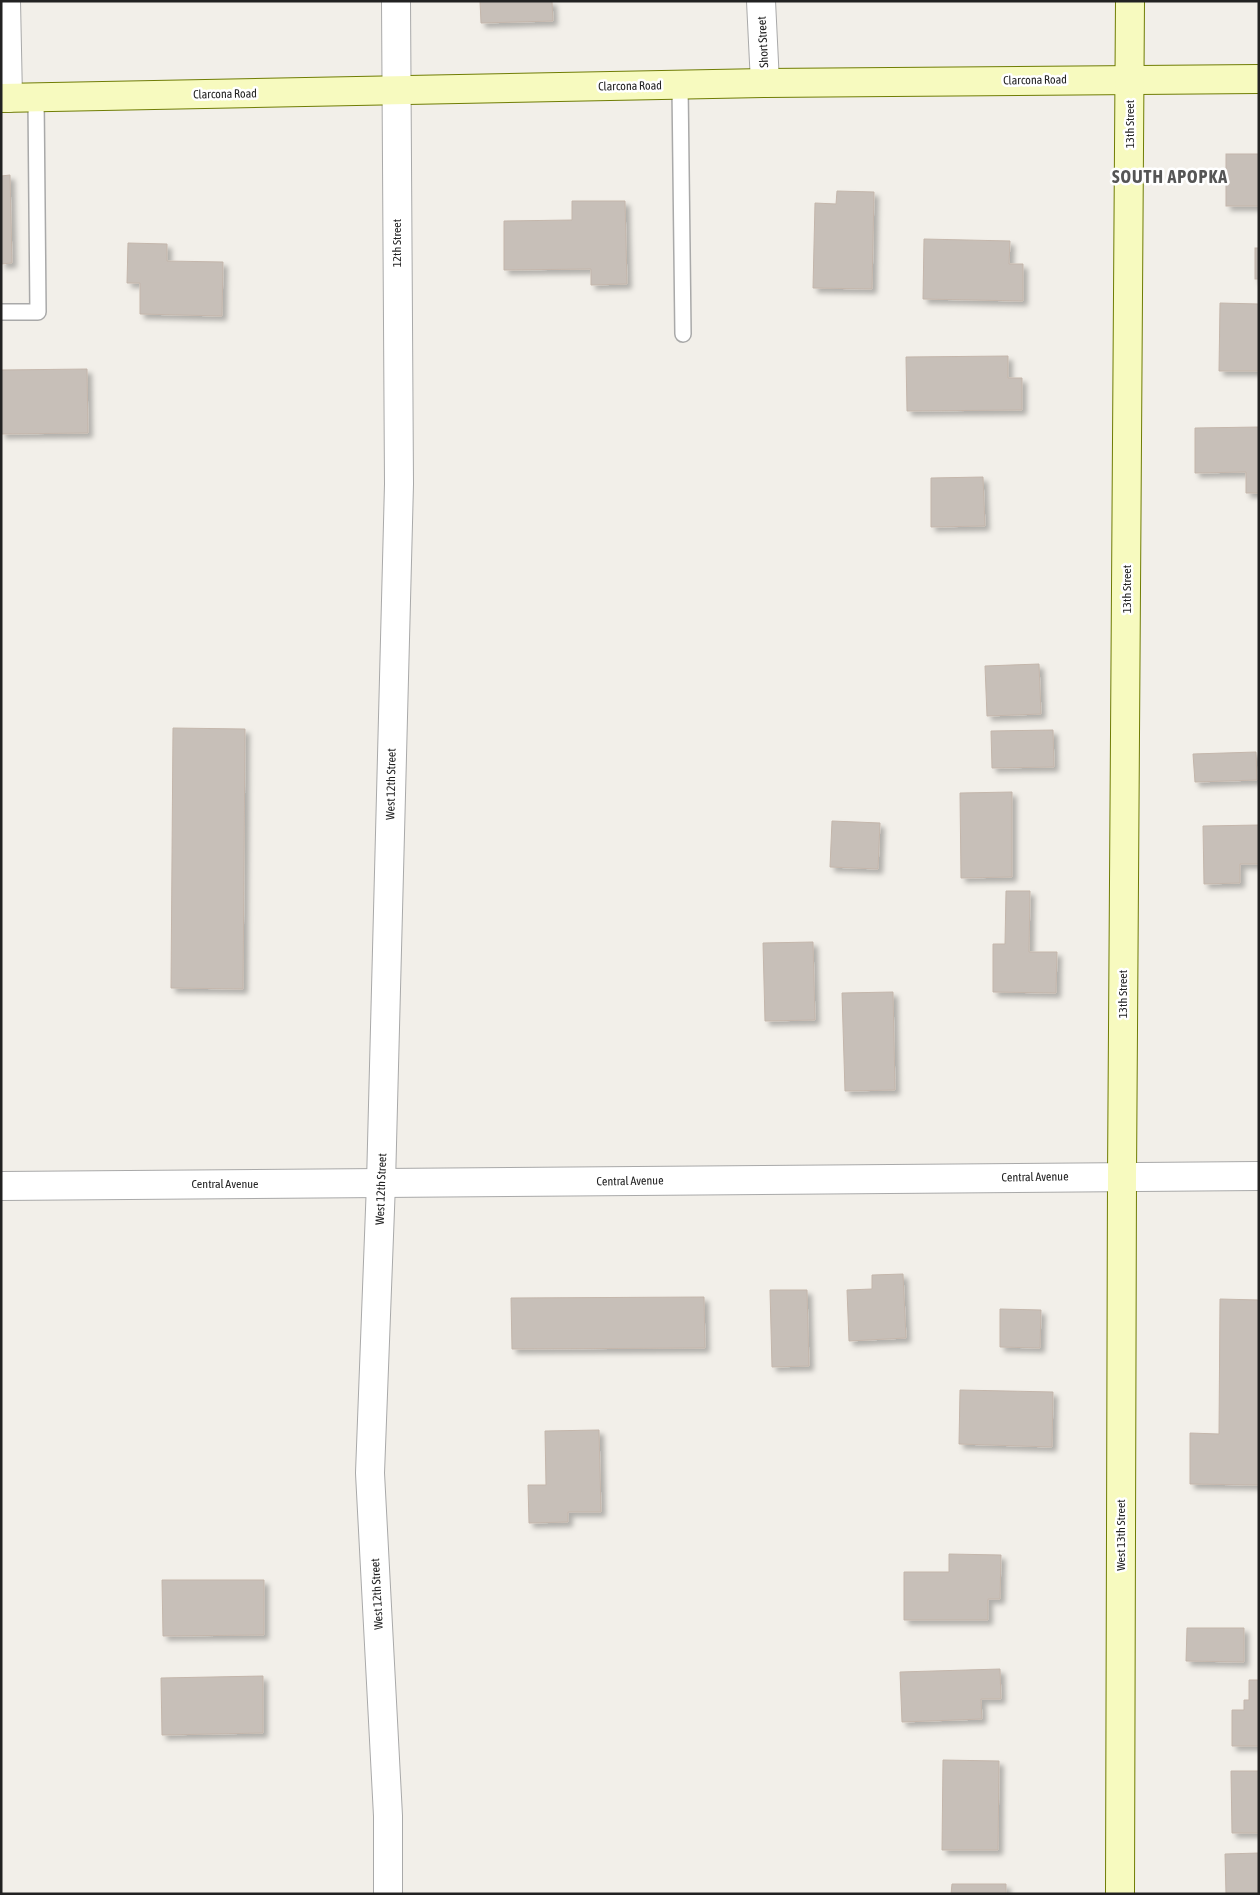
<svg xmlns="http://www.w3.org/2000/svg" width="1260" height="1895" font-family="'Asap Condensed',sans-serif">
	<defs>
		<filter id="shadow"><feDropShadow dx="4.5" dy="4.5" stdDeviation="2.5" flood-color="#0004"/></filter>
	</defs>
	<rect width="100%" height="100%" fill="#f2efe9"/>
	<g fill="#c7bfb8" stroke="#c4b6ab" filter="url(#shadow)">
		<polygon points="480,1 552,1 553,21 481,23"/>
		<rect x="1226" y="154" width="33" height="52"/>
		<polygon points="10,175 12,263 1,264 1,176"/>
		<polygon points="837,191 874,192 872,289 813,288 815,203 836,204"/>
		<polygon points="572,201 625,201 627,284 591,285 591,269 504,270 504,221 572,220"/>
		<polygon points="924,239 1010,241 1009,264 1023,264 1023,301 923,299"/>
		<polygon points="128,243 167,244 167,261 223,262 222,316 140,314 140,283 127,283"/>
		<rect x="1255" y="248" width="4" height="31"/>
		<polygon points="1220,303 1259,304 1259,371 1219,371"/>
		<polygon points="1008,356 1008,378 1022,378 1022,410 907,411 906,357"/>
		<polygon points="87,369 88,433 1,434 1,370"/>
		<polygon points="1259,427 1259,493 1246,493 1246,472 1195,473 1195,428"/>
		<polygon points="983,477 985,526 931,527 931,478"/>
		<polygon points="1039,664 1041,714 987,716 985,666"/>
		<polygon points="173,728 245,729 243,989 171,988"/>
		<polygon points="1053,730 1054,767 992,768 991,731"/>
		<polygon points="1256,752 1257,780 1195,782 1193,754"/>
		<polygon points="1012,792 1012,877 961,878 960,793"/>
		<polygon points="832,821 880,823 878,869 830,867"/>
		<polygon points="1259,825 1259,864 1240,864 1240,883 1204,884 1203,826"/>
		<polygon points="1006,891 1030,891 1029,952 1057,952 1056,993 993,992 993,944 1005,944"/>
		<polygon points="813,942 815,1020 765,1021 763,943"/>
		<polygon points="893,992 895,1090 845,1091 842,993"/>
		<polygon points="903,1274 906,1338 849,1341 847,1290 872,1289 872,1275"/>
		<polygon points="770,1290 807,1290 809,1366 772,1367"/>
		<polygon points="704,1297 705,1348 512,1349 511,1298"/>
		<polygon points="1220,1299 1259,1300 1259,1485 1190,1484 1190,1433 1219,1434"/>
		<polygon points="1000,1309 1041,1310 1040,1348 1000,1347"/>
		<polygon points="960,1390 1053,1392 1052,1447 959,1444"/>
		<polygon points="599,1430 601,1512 568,1512 568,1522 529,1523 528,1485 546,1485 545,1431"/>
		<polygon points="949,1554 1001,1555 1000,1599 988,1599 988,1620 904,1620 904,1572 949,1572"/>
		<polygon points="162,1580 264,1580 264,1635 163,1636"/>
		<polygon points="1187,1628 1244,1628 1244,1662 1186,1661"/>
		<polygon points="1000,1669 1001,1699 981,1699 982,1719 902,1722 900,1672"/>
		<polygon points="263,1676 263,1733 162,1735 161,1678"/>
		<polygon points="1249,1680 1259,1680 1259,1746 1232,1746 1232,1710 1244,1710 1244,1700 1249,1700"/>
		<polygon points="943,1760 999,1761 998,1850 942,1850"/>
		<polygon points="1231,1771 1259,1771 1259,1833 1232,1833"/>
		<polygon points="1259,1853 1259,1894 1226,1894 1225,1854"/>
		<polygon points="952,1884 1006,1884 1006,1894 951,1894"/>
	</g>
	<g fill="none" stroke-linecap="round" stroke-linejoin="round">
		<defs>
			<g id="lane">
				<polyline points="680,85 683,334"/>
				<polyline points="1,312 38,312 36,97"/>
			</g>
			<g id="street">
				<polyline points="6,1 8,98"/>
				<polyline points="761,1 765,83"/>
				<polyline points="1,1186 1259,1176"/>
				<polyline points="388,1894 388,1816 370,1473 381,1183 399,484 396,1"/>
			</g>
			<g id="secondary">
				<polyline points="1,98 765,83 1259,79"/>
				<polyline points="1120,1894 1122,1176 1130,1"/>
			</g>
		</defs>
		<use href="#lane" stroke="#a9a9a9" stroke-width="18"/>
		<use href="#street" stroke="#a9a9a9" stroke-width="30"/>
		<use href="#secondary" stroke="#707d05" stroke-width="30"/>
		<use href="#lane" stroke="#fff" stroke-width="15"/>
		<use href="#street" stroke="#fff" stroke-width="28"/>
		<use href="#secondary" stroke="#f7fabf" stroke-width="28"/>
	</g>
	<g text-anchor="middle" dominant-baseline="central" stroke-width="5" stroke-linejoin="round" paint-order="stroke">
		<g font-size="12" fill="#222" stroke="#fff">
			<text transform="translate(763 42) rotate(-93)">Short Street</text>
			<text transform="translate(1035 80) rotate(-1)">Clarcona Road</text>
			<text transform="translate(630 86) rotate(-1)">Clarcona Road</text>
			<text transform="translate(225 94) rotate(-1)">Clarcona Road</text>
			<text transform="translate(1130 124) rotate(-90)">13th Street</text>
			<text transform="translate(397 243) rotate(-90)">12th Street</text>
			<text transform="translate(1127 589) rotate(-90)">13th Street</text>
			<text transform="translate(391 784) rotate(-89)">West 12th Street</text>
			<text transform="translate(1123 994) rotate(-90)">13th Street</text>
			<text transform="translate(1035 1177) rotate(-1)">Central Avenue</text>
			<text transform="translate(630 1181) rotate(-1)">Central Avenue</text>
			<text x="225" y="1184">Central Avenue</text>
			<text transform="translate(381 1189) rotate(-88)">West 12th Street</text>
			<text transform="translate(1121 1535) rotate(-90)">West 13th Street</text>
			<text transform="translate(377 1594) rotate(-93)">West 12th Street</text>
		</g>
		<g font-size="18" font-weight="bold" letter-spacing="1" fill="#555" stroke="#fff">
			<text x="1170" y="176">SOUTH APOPKA</text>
		</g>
	</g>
	<rect width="1260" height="1895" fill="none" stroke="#222222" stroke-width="5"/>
</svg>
